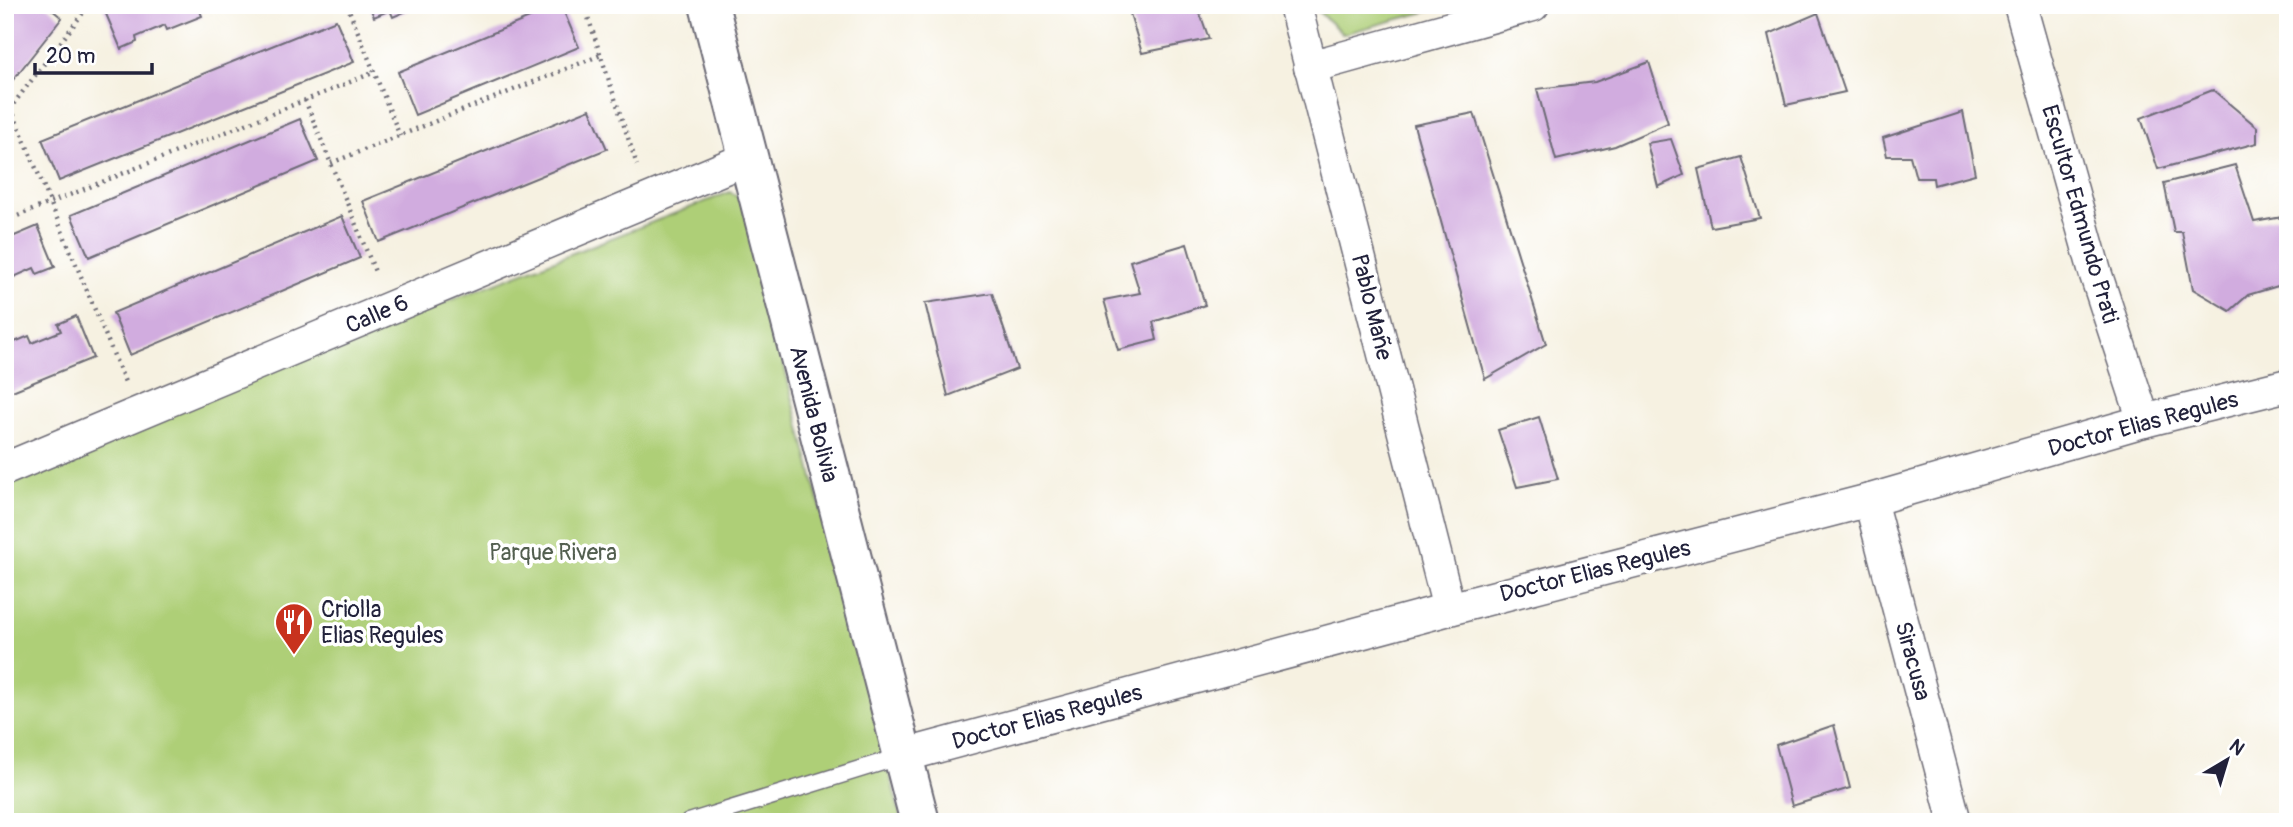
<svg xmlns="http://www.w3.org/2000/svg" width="2293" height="827" font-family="Pangolin,sans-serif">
	<rect width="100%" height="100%" fill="#fff"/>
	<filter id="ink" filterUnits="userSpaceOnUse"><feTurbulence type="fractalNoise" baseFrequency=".0143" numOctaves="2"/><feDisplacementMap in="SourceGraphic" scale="14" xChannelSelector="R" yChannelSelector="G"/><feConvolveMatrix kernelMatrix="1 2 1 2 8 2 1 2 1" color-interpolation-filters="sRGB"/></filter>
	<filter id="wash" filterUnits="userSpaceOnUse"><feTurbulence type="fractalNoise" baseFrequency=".00686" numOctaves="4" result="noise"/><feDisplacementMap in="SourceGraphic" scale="28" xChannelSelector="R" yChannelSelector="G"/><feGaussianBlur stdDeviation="1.57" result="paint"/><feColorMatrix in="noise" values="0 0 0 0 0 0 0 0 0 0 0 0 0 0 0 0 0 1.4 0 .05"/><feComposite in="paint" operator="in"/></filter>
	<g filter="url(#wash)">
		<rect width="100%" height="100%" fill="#f6f1e1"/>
		<g fill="#aecf77" stroke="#687859" stroke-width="2">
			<polygon points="1311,5 1451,5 1343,34"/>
			<polygon points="730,192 741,199 902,822 5,822 5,477 199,398"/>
		</g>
		<g id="blocks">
			<g fill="#d1acdf">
				<polygon points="14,5 46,5 62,18 5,90 5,17"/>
				<polygon points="108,5 214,5 200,11 202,16 167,30 165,25 136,37 137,42 121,49 103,7"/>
				<polygon points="369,5 420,5 393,17 390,10 374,17"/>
				<polygon points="561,5 579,47 415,115 398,72"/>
				<polygon points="1135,5 1197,5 1209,39 1142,53 1128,7"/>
				<polygon points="1818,13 1845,92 1786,105 1769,34"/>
				<polygon points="336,20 354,62 59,181 42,139"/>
				<polygon points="1649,62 1668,123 1615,146 1556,160 1537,89 1595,82"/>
				<polygon points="2213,90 2257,127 2257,143 2158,169 2141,118"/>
				<polygon points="590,109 607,149 379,242 363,201"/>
				<polygon points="1963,112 1975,174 1934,185 1933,178 1916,178 1910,156 1887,156 1883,138"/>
				<polygon points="1474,113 1546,344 1485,379 1414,125"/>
				<polygon points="300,119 318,161 89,257 71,215"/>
				<polygon points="1671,139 1684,175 1658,187 1647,143"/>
				<polygon points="1741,157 1760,218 1711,227 1698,169"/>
				<polygon points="2235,165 2254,222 2288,216 2288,283 2248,295 2230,311 2193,289 2182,232 2174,232 2164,183"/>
				<polygon points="342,216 360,258 130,355 113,313"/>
				<polygon points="38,226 55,267 37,274 34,268 5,281 5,240"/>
				<polygon points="1187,244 1205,305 1153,322 1157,340 1118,350 1104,300 1140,293 1130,261"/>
				<polygon points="992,293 1017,369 948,396 925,303"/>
				<polygon points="76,316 93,358 5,394 5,346 29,336 32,343 61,331 58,324"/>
				<polygon points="1539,417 1558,479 1517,487 1498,430"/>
				<polygon points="1834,725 1850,788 1792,806 1776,745"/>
			</g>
		</g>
	</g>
	<g filter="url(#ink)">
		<use href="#blocks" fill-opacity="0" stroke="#6c6a75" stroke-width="2"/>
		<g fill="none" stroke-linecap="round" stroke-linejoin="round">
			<defs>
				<polyline id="lane" points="689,822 902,756"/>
				<g id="street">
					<polyline points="1295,5 1449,609"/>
					<polyline points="2020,5 2095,272 2144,421"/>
					<polyline points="1310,67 1533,5"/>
					<polyline points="5,469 748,158"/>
					<polyline points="1870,500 1955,822"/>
					<polyline points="902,756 1449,609 1870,500 2144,421 2288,385"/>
				</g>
				<polyline id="secondary" points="709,5 920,822"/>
			</defs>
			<use href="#lane" stroke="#6c6a75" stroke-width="19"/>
			<use href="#street" stroke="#6c6a75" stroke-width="35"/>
			<use href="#secondary" stroke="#6c6a75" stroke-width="42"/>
			<g stroke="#6c6a75" stroke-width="4.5" stroke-dasharray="2 5" stroke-linecap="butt">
				<polyline points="347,5 400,136"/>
				<polyline points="584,5 637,165"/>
				<polyline points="305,100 376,274"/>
				<polyline points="11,108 125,382"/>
				<polyline points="5,115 89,5"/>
				<polyline points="331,163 601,55"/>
				<polyline points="5,221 375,72"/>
			</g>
			<use href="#lane" stroke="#fff" stroke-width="16"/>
			<use href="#street" stroke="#fff" stroke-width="32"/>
			<use href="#secondary" stroke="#fff" stroke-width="38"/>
		</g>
	</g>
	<defs>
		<symbol id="restaurant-pin" viewBox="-11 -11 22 30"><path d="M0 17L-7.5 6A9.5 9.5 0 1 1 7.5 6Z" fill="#c8321e" stroke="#fff"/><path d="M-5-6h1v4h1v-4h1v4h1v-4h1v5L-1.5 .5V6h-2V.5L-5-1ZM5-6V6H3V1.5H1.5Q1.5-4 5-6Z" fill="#fff"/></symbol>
	</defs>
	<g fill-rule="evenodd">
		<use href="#restaurant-pin" x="272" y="600" width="44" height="60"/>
	</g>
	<g text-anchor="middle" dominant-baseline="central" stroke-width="7" stroke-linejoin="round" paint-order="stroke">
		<g font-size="23" fill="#22223b" stroke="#fff">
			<text transform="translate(2080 214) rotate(74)">Escultor Edmundo Prati</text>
			<text transform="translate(1372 307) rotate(76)">Pablo Mañe</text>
			<text transform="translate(377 314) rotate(-23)">Calle 6</text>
			<text transform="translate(814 414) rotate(76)">Avenida Bolivia</text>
			<text transform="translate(2143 424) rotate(-15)">Doctor Elias Regules</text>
			<text transform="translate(1595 571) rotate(-14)">Doctor Elias Regules</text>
			<text transform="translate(1913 661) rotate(75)">Siracusa</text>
			<text transform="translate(1047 717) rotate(-15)">Doctor Elias Regules</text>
		</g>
		<g font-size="23" fill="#535f50" stroke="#fff">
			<text x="553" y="552">Parque Rivera</text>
		</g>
		<g font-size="23" fill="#22223b" stroke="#fff" text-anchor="start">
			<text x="321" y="609">Criolla<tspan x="321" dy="26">Elias Regules</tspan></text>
		</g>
	</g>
	<rect width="2293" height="827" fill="none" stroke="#fff" stroke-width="28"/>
	<g transform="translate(2227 760) rotate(38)" stroke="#ffffff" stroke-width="5" paint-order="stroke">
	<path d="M0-5L12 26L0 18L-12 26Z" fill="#22223b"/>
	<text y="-10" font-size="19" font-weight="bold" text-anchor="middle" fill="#22223b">N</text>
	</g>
	<path d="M35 63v10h117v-10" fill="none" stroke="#22223b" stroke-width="3.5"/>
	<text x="46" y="63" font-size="21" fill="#22223b" stroke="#ffffff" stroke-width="5" paint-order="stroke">20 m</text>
</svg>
